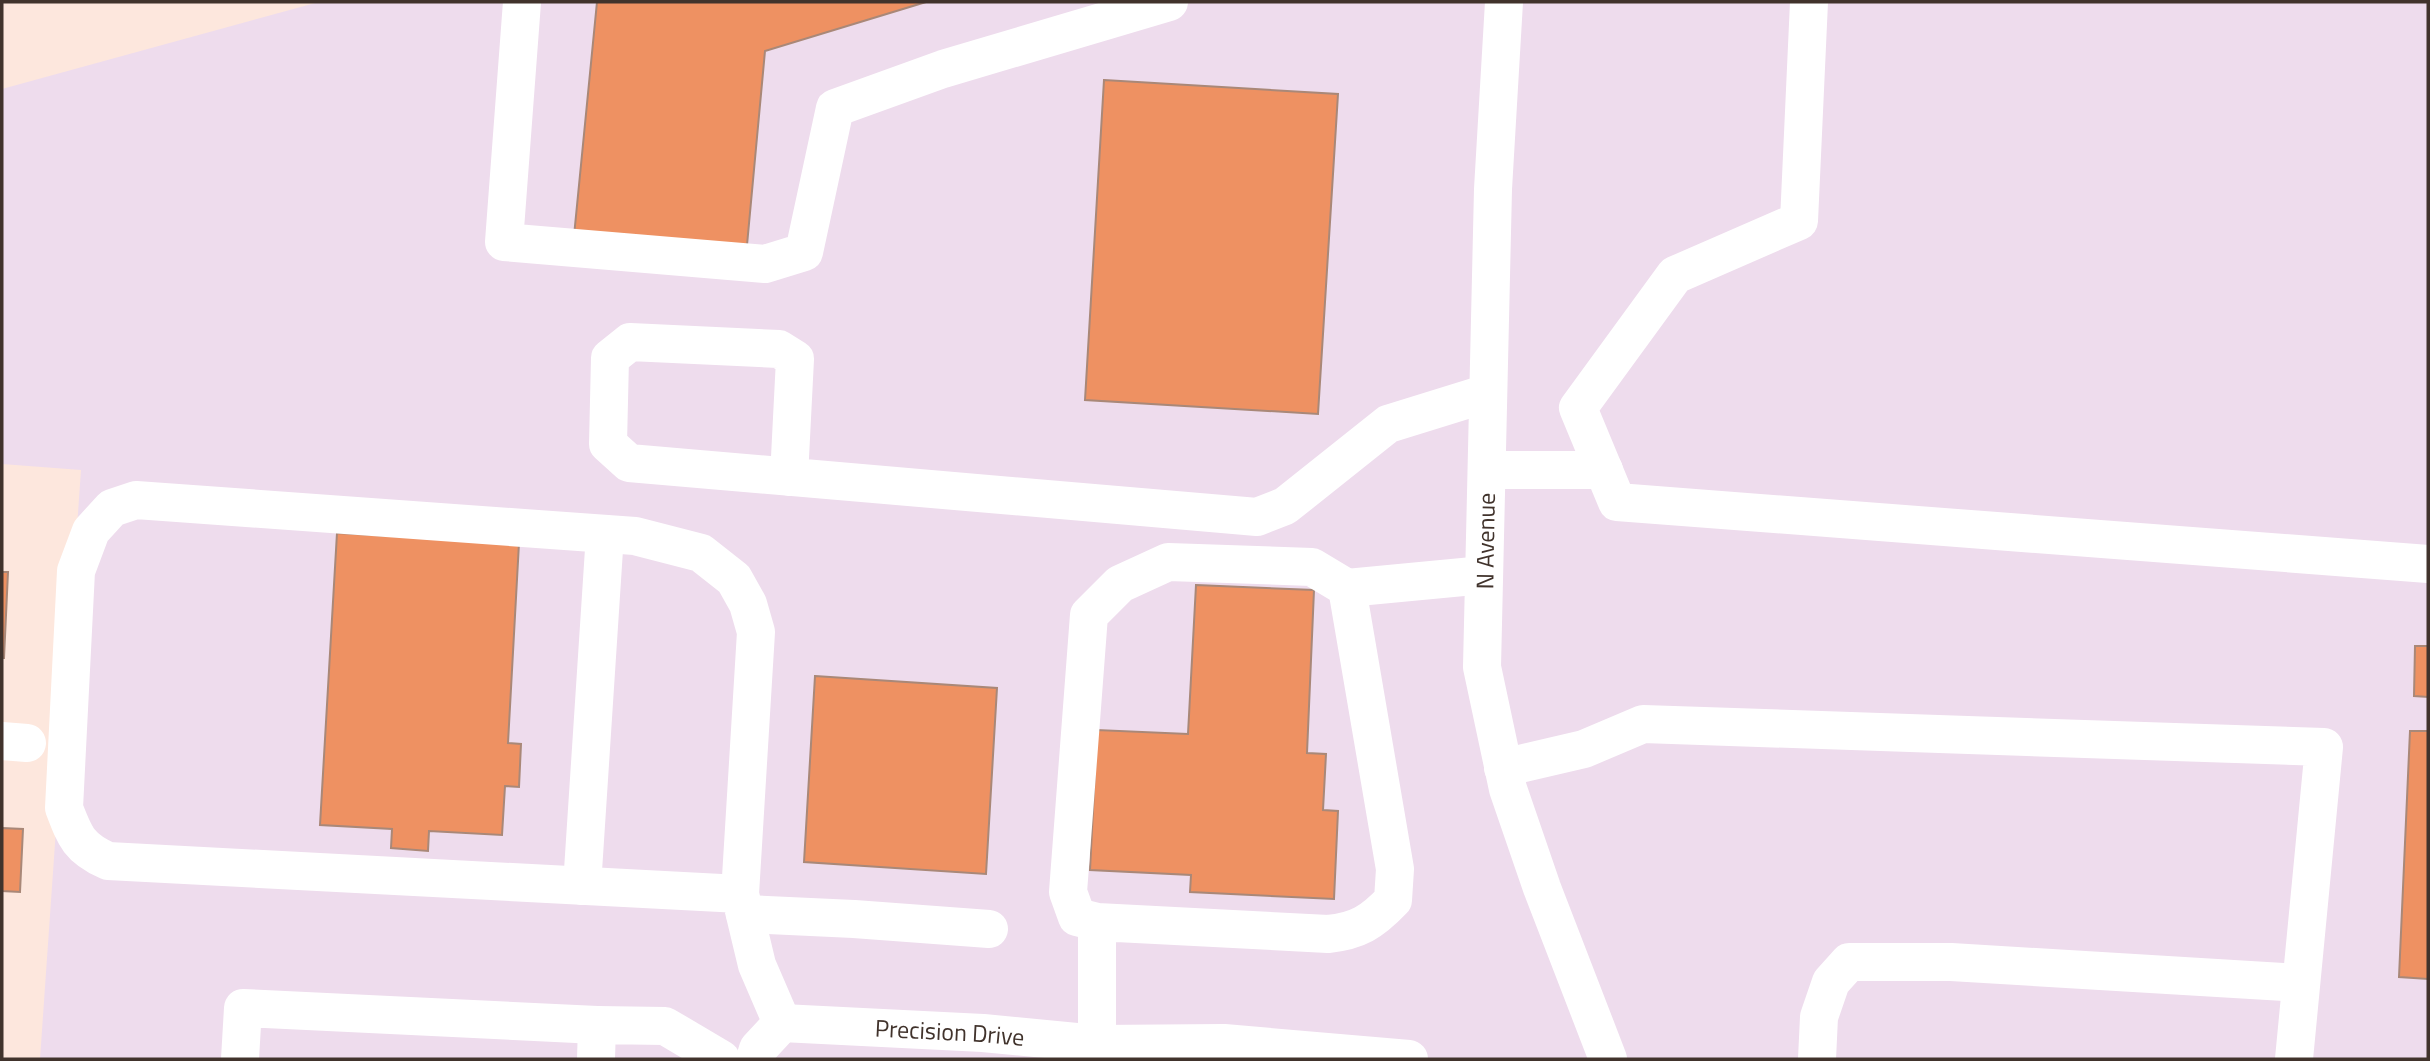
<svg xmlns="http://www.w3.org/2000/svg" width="2430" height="1061" font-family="'Titillium Web',sans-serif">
	<rect width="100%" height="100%" fill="#fde7dd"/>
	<polygon fill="#eedced" points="319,2 2428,2 2428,1059 40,1059 81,470 2,464 2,89"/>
	<g fill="#ee9162" stroke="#a98878" stroke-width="2">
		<polygon points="597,2 926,2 765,51 747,245 574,236"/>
		<polygon points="1104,80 1338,94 1318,414 1085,400"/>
		<polygon points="337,533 519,543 508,743 521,744 519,787 505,786 502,835 429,831 428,851 391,848 392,829 320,825"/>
		<polygon points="2,572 8,572 4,658 2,658"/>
		<polygon points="1196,585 1314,590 1307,753 1326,754 1323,810 1338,811 1334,899 1190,892 1191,875 1090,870 1097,730 1188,734"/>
		<polygon points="2415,646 2428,646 2428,697 2414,696"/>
		<polygon points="815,676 997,688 986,874 804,862"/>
		<polygon points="2410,731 2428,731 2428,979 2399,977"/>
		<polygon points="2,828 23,829 20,892 2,891"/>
	</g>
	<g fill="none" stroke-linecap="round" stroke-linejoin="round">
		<g stroke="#fff" stroke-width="38">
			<polyline points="522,2 504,242 765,264 804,252 835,108 943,69 1169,2"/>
			<polyline points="1504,2 1493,189 1482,667 1508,789 1542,888 1608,1059"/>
			<polyline points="1809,2 1799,221 1675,275 1578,408 1617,502 2428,564"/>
			<polyline points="1487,470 1604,470"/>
			<polyline points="789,477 795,359 779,349 630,342 610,358 608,444 629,463 1257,517 1285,506 1388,424 1488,393"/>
			<polyline points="1347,588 1484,575"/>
			<polyline points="2,741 27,743"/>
			<polyline points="1503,768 1584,749 1643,724 2324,747 2294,1059"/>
			<polyline points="582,886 605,534"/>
			<path d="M740 894 108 861C79 848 75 837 64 808L76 571 91 531 112 508 136 500 635 536 701 553 734 579 748 604 756 632 740 894 757 965 782 1023"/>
			<polyline points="745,914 854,919 989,929"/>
			<path id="s1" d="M782 1023 983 1033 1097 1044 1224 1043 1409 1059"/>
			<path d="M1097 1044V922L1077 917 1068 892 1089 615 1120 584 1168 562 1312 567 1347 588 1395 869 1393 900C1372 922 1358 931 1328 934L1097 922"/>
			<polyline points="240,1059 243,1008 597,1025"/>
			<polyline points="596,1059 597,1025 665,1026 721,1059"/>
			<polyline points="755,1059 758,1049 782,1023"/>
			<polyline points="1817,1059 1819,1017 1831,982 1849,962 1951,962 2301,983"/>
		</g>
	</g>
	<g text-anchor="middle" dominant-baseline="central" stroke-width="5" stroke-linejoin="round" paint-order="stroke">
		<g font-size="24" fill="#41332c" stroke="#fff">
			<text transform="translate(1485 541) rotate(-89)">N Avenue</text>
			<text stroke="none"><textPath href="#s1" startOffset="168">Precision Drive</textPath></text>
		</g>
	</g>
	<rect width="2430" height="1061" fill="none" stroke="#41332c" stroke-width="7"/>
</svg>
